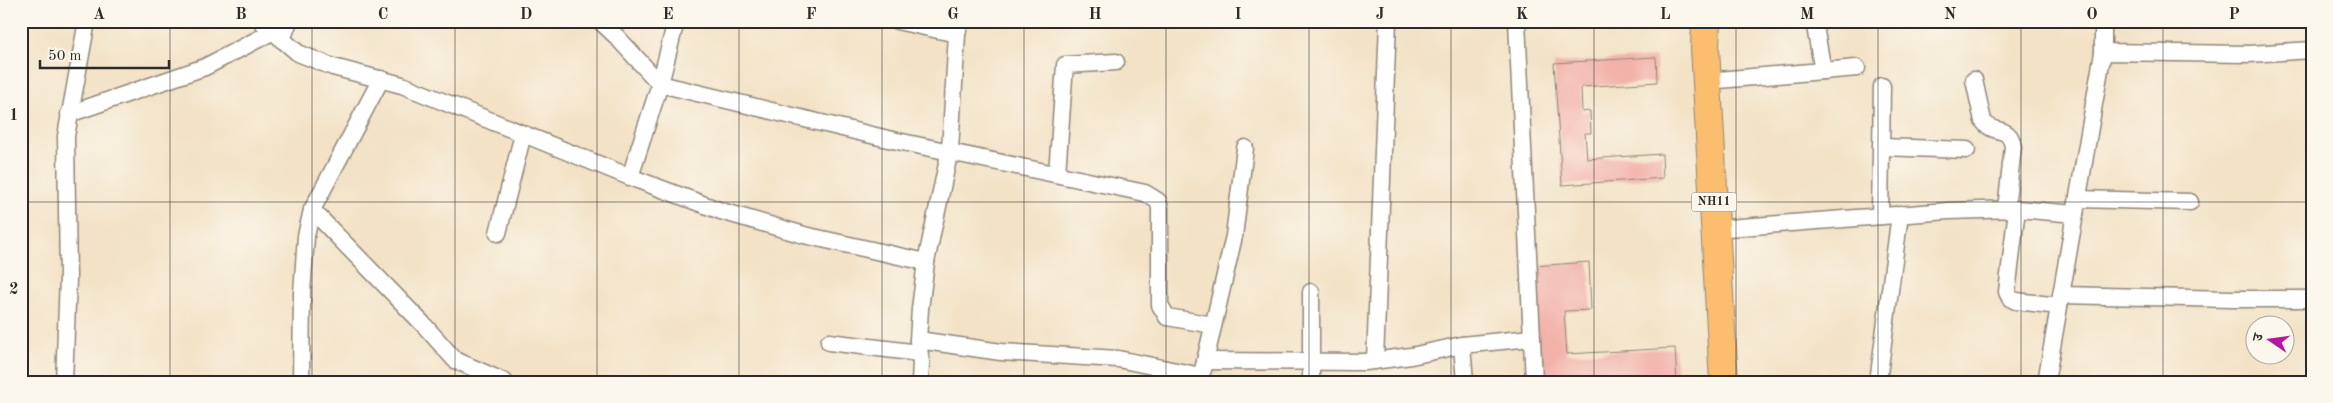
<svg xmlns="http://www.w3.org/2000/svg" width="2333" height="403" font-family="'Old Standard TT','Noto Serif Devanagari',serif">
	<rect width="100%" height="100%" fill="#fbf7ec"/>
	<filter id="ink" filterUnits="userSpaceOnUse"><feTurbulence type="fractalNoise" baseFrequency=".02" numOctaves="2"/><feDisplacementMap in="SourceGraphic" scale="10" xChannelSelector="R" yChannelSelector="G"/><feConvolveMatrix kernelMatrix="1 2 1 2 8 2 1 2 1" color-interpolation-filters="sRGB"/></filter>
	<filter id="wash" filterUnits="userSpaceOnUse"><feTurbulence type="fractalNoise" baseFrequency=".0096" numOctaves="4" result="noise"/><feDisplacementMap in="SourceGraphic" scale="20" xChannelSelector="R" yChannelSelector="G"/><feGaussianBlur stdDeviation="1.12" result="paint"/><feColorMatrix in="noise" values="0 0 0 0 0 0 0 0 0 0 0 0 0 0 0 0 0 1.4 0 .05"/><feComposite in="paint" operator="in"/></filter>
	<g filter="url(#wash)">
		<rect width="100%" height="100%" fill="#f3e2c6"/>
		<g id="blocks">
			<g fill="#f2b1a9">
				<polygon points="1656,57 1657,82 1581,87 1582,112 1590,111 1591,133 1585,133 1587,159 1662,154 1663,178 1562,185 1554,63"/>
				<polygon points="1589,262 1591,310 1564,311 1567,354 1675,348 1677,382 1540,382 1533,266"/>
			</g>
		</g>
	</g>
	<g filter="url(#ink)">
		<use href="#blocks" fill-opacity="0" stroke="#8f8678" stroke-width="1"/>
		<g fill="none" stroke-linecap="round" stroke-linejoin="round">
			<defs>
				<g id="minor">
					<polyline points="261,21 298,53 333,67 402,85 630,177 721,211 804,235 926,262"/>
					<polyline points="600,21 616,36 660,84"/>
					<polyline points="897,21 957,34"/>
					<polyline points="1517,21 1534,382"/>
					<polyline points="1814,21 1823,71"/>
					<polyline points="2103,21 2103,52 2249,54 2312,50"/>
					<polyline points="282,40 289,21"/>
					<path d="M1974 80 1983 121C1994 136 2010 124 2013 147L2006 209"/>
					<polyline points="1707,81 1857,68"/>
					<polyline points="660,84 676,21"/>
					<polyline points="69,114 205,67 272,32"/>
					<polyline points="1881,147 1967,150"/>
					<polyline points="1057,173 1065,65 1116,62"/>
					<polyline points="630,177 660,84 888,139 1145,193 1158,201 1160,208 1160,305 1167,317 1213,325"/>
					<polyline points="2078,199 2190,202"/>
					<polyline points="2017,209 2007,292 2010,298 2016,301 2059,306"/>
					<polyline points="312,210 423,324 455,360 505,382"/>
					<polyline points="1880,216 1882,86"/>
					<polyline points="1715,229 1948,211 2017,209 2075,214"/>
					<polyline points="498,233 523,134"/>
					<polyline points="1311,292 1311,382"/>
					<polyline points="2061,295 2231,299 2312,299"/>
					<polyline points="918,340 1001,352 1118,359 1201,376"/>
					<polyline points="829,342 919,353"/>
					<polyline points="1462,345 1465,382"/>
					<polyline points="1205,361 1365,362 1411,356 1462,345 1531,338"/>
					<polyline points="1375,361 1388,21"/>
					<polyline points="1203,370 1234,236 1245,148"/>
					<polyline points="64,382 68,278 66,136 87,21"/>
					<polyline points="301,382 302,293 306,236 312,210 381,79"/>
					<polyline points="920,382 921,363 918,340 920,309 926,262 950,150 957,34 960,21"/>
					<polyline points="1878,382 1900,214"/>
					<polyline points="2046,382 2103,52"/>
				</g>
				<polyline id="trunk" points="1706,21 1705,48 1724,382"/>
			</defs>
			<use href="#minor" stroke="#8f8678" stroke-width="19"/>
			<use href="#trunk" stroke="#8f8678" stroke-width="30"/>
			<use href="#minor" stroke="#fff" stroke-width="16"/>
			<use href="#trunk" stroke="#fbbd6e" stroke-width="28"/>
		</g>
	</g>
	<path fill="none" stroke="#2b2b2b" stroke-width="1" stroke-opacity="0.55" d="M170 21V382M312 21V382M455 21V382M597 21V382M739 21V382M882 21V382M1024 21V382M1166 21V382M1309 21V382M1451 21V382M1594 21V382M1736 21V382M1878 21V382M2021 21V382M2163 21V382M21 202H2312"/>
	<g text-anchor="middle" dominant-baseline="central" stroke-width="4" stroke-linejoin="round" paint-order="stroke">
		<rect fill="#fbf7ec" stroke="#696865" stroke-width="1" x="1691.5" y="192.5" width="45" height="19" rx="4"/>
		<g font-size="12" font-weight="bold" fill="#2b2b2b">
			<text x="1714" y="202">NH11</text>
		</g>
	</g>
	<rect width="2333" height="403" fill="none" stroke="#fbf7ec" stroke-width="55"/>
	<g transform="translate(2270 340) rotate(283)"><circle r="24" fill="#fbf7ec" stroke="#a8a59f"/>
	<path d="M0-4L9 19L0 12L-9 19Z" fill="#b5179e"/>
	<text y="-8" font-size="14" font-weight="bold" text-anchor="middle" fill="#2b2b2b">उ</text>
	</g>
	<path d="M40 60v8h129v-8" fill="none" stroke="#2b2b2b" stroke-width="2.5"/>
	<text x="48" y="60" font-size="15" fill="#2b2b2b" stroke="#fbf7ec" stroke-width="4" paint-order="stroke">50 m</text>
	<rect x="28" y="28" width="2278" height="348" fill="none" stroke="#2b2b2b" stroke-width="2"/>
	<g font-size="16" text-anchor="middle" font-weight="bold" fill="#2b2b2b">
		<text x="99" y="19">A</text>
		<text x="241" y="19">B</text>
		<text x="383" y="19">C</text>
		<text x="526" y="19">D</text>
		<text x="668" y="19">E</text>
		<text x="811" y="19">F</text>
		<text x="953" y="19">G</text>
		<text x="1095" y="19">H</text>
		<text x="1238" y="19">I</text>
		<text x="1380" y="19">J</text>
		<text x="1522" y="19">K</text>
		<text x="1665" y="19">L</text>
		<text x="1807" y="19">M</text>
		<text x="1950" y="19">N</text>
		<text x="2092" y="19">O</text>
		<text x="2234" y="19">P</text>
		<text x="14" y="120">1</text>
		<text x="14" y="294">2</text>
	</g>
</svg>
